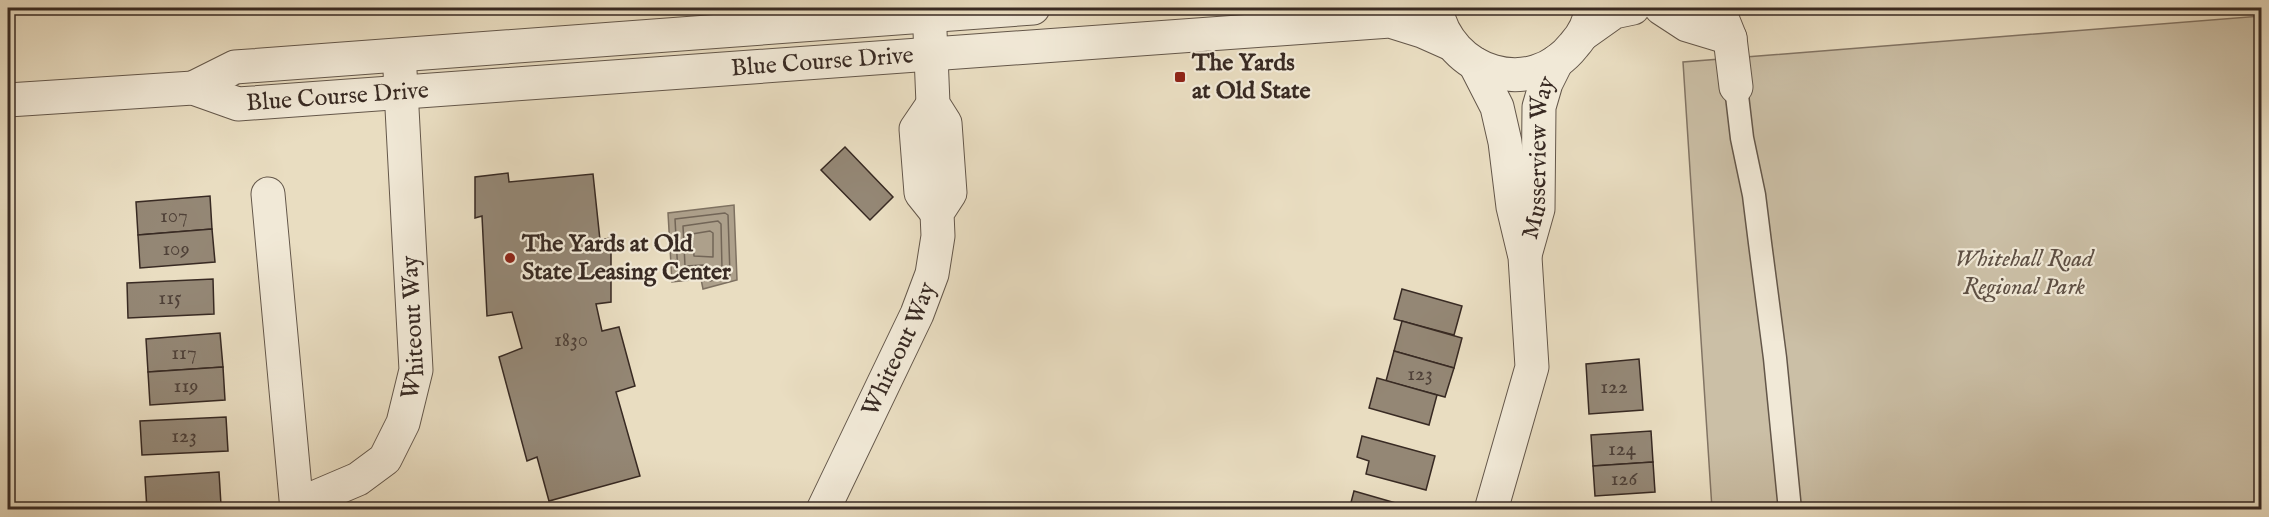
<svg xmlns="http://www.w3.org/2000/svg" width="2269" height="517" font-family="'IM FELL English',serif">
	<rect width="100%" height="100%" fill="#e9ddc1"/>
	<filter id="stains"><feTurbulence type="fractalNoise" baseFrequency=".00333" numOctaves="4"/><feColorMatrix values="0 0 0 0 .2 0 0 0 0 .09 0 0 0 0 .02 0 0 0 .5 -.17"/></filter>
	<radialGradient id="worn" r=".72"><stop offset=".6" stop-color="#630" stop-opacity="0"/><stop offset="1" stop-color="#630" stop-opacity=".3"/></radialGradient>
	<polygon fill="#cbbfa6" stroke="#827464" stroke-width="1.5" points="2261,16 2261,509 1712,509 1683,62"/>
	<polygon fill="#ada08b" stroke="#7e7161" stroke-width="1.5" points="734,205 737,280 703,289 701,279 672,282 668,213"/>
	<g fill="none" stroke-linecap="round" stroke-linejoin="round">
		<g stroke="#726557" stroke-width="1.5">
			<polygon points="725,213 728,215 730,275 710,281 702,273 678,274 675,219"/>
			<polygon points="718,221 721,224 722,269 714,272 703,265 685,266 683,226"/>
			<polygon points="710,231 713,233 713,257 694,256 692,234"/>
		</g>
	</g>
	<g fill="#948775" stroke="#382a23" stroke-width="1.5">
		<polygon points="845,147 893,197 870,220 821,170"/>
		<polygon points="508,173 509,182 593,174 600,240 611,238 611,302 596,304 602,331 619,327 635,386 616,392 640,476 549,501 537,457 527,461 499,357 522,348 512,312 487,316 482,216 475,218 475,177"/>
		<polygon points="210,196 212,229 138,235 136,202"/>
		<polygon points="212,229 215,262 140,268 138,235"/>
		<polygon points="213,279 214,314 128,318 127,283"/>
		<polygon points="1402,289 1462,306 1454,335 1394,319"/>
		<polygon points="1402,321 1462,338 1454,368 1394,351"/>
		<polygon points="220,333 223,367 148,372 146,339"/>
		<polygon points="1394,351 1454,368 1445,397 1386,381"/>
		<polygon points="1639,359 1643,410 1589,414 1586,364"/>
		<polygon points="223,367 225,400 150,405 148,372"/>
		<polygon points="1377,378 1437,395 1429,425 1369,408"/>
		<polygon points="226,417 228,451 142,455 140,421"/>
		<polygon points="1651,431 1653,462 1593,466 1591,435"/>
		<polygon points="1362,436 1435,456 1426,490 1366,474 1369,461 1357,457"/>
		<polygon points="1653,462 1655,492 1595,496 1593,466"/>
		<polygon points="219,472 221,505 147,510 145,477"/>
		<polygon points="1354,491 1420,510 1349,510"/>
		<polygon points="221,505 222,510 161,510"/>
	</g>
	<g fill="none" stroke-linecap="round" stroke-linejoin="round">
		<defs>
			<polyline id="lane" points="1736,87 1742,138 1754,195 1760,243 1775,358 1790,510"/>
			<g id="street">
				<path d="M1436 8C1448 73 1531 100 1574 45 1583 35 1590 21 1591 8"/>
				<polyline points="1661,8 1687,25 1730,38"/>
				<polyline points="1718,8 1730,38 1736,87"/>
				<polyline points="1583,34 1614,12 1633,8"/>
				<polyline points="1475,64 1497,107 1505,142 1513,207 1525,257 1532,367 1491,510"/>
				<polyline points="193,88 235,67 1033,8"/>
				<path id="s1" d="M8 100 193 88 238 104 1390 21 1422 31 1449 43"/>
				<polyline points="933,104 916,129 921,193 937,213"/>
				<polyline points="268,194 297,510"/>
				<path id="s2" d="M1525 255 1538 209 1539 107 1546 83 1557 61"/>
				<path id="s3" d="M297 505 358 479 385 459 403 423 416 370 400 71"/>
				<path id="s4" d="M823 510 917 314 932 274 938 236 937 213 950 193 945 123 933 104 930 31"/>
			</g>
		</defs>
		<use href="#lane" stroke="#64574a" stroke-width="25"/>
		<use href="#street" stroke="#64574a" stroke-width="35"/>
		<use href="#lane" stroke="#f1e9d7" stroke-width="22"/>
		<use href="#street" stroke="#f1e9d7" stroke-width="33"/>
	</g>
	<g fill="#8f2418" stroke="#f1e9d7" stroke-width="2">
		<rect x="1174" y="71" width="12" height="12" rx="3"/>
		<circle cx="510" cy="258" r="6"/>
	</g>
	<g text-anchor="middle" dominant-baseline="central" stroke-width="4.5" stroke-linejoin="round" paint-order="stroke">
		<g font-size="21" fill="#4f4138">
			<text x="174" y="216">107</text>
			<text x="176" y="249">109</text>
			<text x="170" y="298">115</text>
			<text x="571" y="340">1830</text>
			<text x="184" y="353">117</text>
			<text x="1420" y="374">123</text>
			<text x="186" y="386">119</text>
			<text x="1614" y="387">122</text>
			<text x="184" y="436">123</text>
			<text x="1622" y="449">124</text>
			<text x="1624" y="479">126</text>
		</g>
		<g font-size="24" fill="#382a23" stroke="#f1e9d7">
			<text stroke="none"><textPath href="#s1" startOffset="819">Blue Course Drive</textPath></text>
			<text stroke="none"><textPath href="#s1" startOffset="333">Blue Course Drive</textPath></text>
			<text stroke="none"><textPath href="#s2" startOffset="99">Musserview Way</textPath></text>
			<text stroke="none"><textPath href="#s3" startOffset="237">Whiteout Way</textPath></text>
			<text stroke="none"><textPath href="#s4" startOffset="178">Whiteout Way</textPath></text>
		</g>
		<g font-size="24" font-weight="bold" fill="#382a23" stroke="#f1e9d7" text-anchor="start">
			<text x="1192" y="63">The Yards<tspan x="1192" dy="28">at Old State</tspan></text>
			<text x="522" y="244">The Yards at Old<tspan x="522" dy="28">State Leasing Center</tspan></text>
		</g>
		<g font-size="24" font-style="italic" fill="#5d4f44" stroke="#f1e9d7">
			<text x="2024" y="259">Whitehall Road<tspan x="2024" dy="28">Regional Park</tspan></text>
		</g>
	</g>
	<rect width="2269" height="517" fill="none" stroke="#e9ddc1" stroke-width="30"/>
	<rect x="9" y="9" width="2251" height="499" fill="none" stroke="#382a23" stroke-width="3"/>
	<rect x="15" y="15" width="2239" height="487" fill="none" stroke="#382a23" stroke-width="1.5"/>
	<rect width="100%" height="100%" filter="url(#stains)"/>
	<rect width="100%" height="100%" fill="url(#worn)"/>
</svg>
